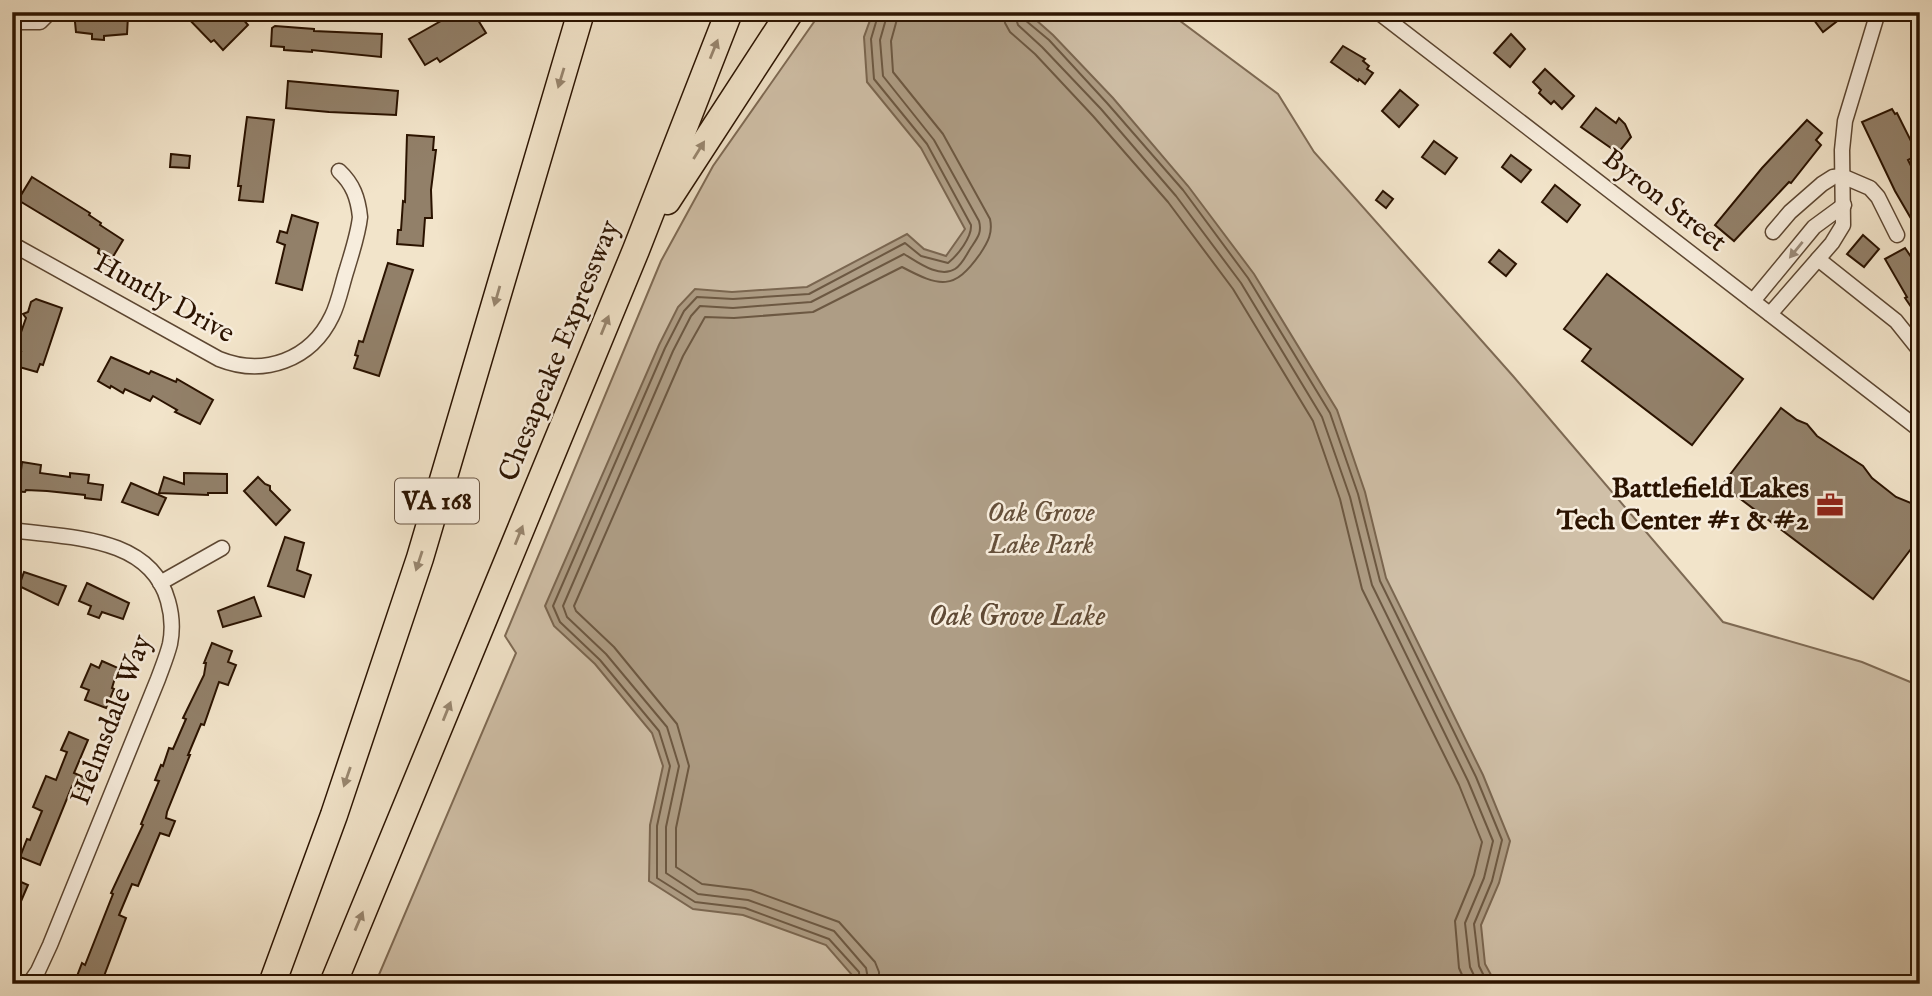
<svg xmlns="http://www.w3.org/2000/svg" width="1932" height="996" font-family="'IM FELL English',serif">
	<rect width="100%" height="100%" fill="#f2e4ca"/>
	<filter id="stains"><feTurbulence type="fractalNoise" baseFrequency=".00286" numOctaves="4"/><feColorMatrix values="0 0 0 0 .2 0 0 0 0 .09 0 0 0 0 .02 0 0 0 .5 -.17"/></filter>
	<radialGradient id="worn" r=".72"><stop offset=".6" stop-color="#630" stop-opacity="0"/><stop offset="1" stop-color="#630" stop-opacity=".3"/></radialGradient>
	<polygon fill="#d0c0a8" stroke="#7e6a54" stroke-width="2" points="821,12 1168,12 1278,94 1314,152 1513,376 1723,622 1862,662 1920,686 1920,984 375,984 516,653 505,636 661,261 713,166"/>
	<polygon fill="#ae9d85" stroke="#7a6650" stroke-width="2" points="873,12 1027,12 1053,35 1113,98 1188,186 1254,274 1337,410 1365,492 1386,578 1483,775 1510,841 1499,883 1481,925 1485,964 1496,984 853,984 853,976 826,945 743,915 693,909 649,881 650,825 663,766 652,733 595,664 554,626 545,606 659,345 678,307 695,289 732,292 807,287 907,234 924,249 946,256 965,229 921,148 867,82 864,37"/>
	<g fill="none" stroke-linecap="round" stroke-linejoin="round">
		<g stroke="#6c5842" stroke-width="2">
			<polyline points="1004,12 1005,23 1010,32 1035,54 1093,116 1168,202 1233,289 1313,421 1340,499 1362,589 1459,785 1482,842 1474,875 1455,921 1459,968 1466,984"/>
			<polyline points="1014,12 1018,25 1042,47 1101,109 1176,196 1241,283 1322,417 1350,497 1372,585 1468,781 1493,841 1484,878 1465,923 1470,967 1478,984"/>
			<polyline points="1023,12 1025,20 1049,40 1107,103 1183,190 1248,278 1330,413 1358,494 1380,581 1476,777 1502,840 1492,881 1474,924 1479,966 1488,984"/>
			<path d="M860 984 859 972 829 939 745 908 695 902 657 878V826L670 766 659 731 600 660 560 622 553 606 665 348 684 311 697 297 733 299 809 294 905 243 921 256 948 263C958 255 972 237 971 225L927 144 874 79 871 39 879 12"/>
			<path d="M869 984 866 968 834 931 748 900 698 894 666 873V827L679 766 667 727 606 654 567 617 563 606 673 351 691 316 700 306 733 308 811 302 904 254C916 261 939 279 955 269 963 264 967 253 972 246 978 237 982 232 979 221L934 140 883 76 880 40 888 12"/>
			<path d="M879 984V972L875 962 839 922 751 890 702 884 676 867V828L689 766 677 724 614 647 576 611 574 606 683 356 705 317 734 318 813 312 902 267C940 287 954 291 980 254 988 242 993 233 990 219L943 134 893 72 891 41 899 12"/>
		</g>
	</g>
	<g fill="#928069" stroke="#2b1300" stroke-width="2">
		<polygon points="74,12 120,12 120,15 128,16 127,34 104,36 104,40 92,39 92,34 76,32"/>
		<polygon points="182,12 237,12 248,25 223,50 214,40 211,42"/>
		<polygon points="457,12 473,12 486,33 440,62 437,58 425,65 409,39"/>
		<polygon points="1808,12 1849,12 1823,32"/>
		<polygon points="275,26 314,29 314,31 382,34 381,57 312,50 312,52 284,50 284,47 271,46 272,28"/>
		<polygon points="1511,34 1525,49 1510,67 1494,53"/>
		<polygon points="1343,46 1365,59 1363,61 1369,66 1367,69 1373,73 1365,84 1359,79 1358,81 1331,62"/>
		<polygon points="1545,69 1574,96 1562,109 1554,101 1551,104 1539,93 1541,90 1533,82"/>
		<polygon points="288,81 398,91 396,115 329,112 286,108"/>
		<polygon points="1400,90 1418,105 1399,127 1382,111"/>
		<polygon points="1596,108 1616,123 1619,118 1625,124 1631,137 1618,153 1581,127"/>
		<polygon points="1892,109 1895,114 1897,113 1918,155 1908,160 1920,184 1920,234 1895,191 1862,122"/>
		<polygon points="247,117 274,120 263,202 239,200 241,186 238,186"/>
		<polygon points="1807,120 1822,133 1816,140 1821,145 1791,183 1789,182 1734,241 1715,225 1762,168"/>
		<polygon points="407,135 434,137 433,150 436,150 431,190 432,218 425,218 423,246 397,244 398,230 401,230 403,201 405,202"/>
		<polygon points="1434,141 1457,158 1445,174 1422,157"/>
		<polygon points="171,154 190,156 189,168 170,167"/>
		<polygon points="1511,155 1531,170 1521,182 1502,167"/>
		<polygon points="32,177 90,213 89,215 101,223 100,225 123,240 111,260 98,253 99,249 18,200"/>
		<polygon points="1555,185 1580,205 1567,222 1542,202"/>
		<polygon points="1383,191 1393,199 1386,208 1376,200"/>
		<polygon points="292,215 318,223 302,290 276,283 285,245 277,242 280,231 287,233"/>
		<polygon points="1863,235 1879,249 1864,267 1847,254"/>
		<polygon points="1905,248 1920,270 1920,320 1905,298 1907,297 1885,259"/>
		<polygon points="1499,250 1516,264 1506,276 1489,262"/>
		<polygon points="388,263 413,270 379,376 354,368 358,356 355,355 359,341 363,342"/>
		<polygon points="1607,274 1743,379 1692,445 1582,361 1591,349 1564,329"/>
		<polygon points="36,299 62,308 43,365 40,364 37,372 12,365 12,354 21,351 14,339 19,338 26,318 23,314 28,312 31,302"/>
		<polygon points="111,357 149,374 151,371 176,382 177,379 213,400 200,424 175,412 177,410 153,396 150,401 125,389 123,393 111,386 110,388 98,381"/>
		<polygon points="1781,408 1797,420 1807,424 1817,436 1863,466 1872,478 1896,497 1911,503 1920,514 1920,537 1873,599 1722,485"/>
		<polygon points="22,462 41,465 40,473 70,477 70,473 89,475 88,483 103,485 101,500 85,498 85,495 47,491 26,490 25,492 12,491 12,469 21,470"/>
		<polygon points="184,473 227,474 227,493 208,493 208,495 159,493 164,477 184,484"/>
		<polygon points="258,477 265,484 270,486 270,490 290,510 276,525 244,491"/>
		<polygon points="131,483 166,498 158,515 122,502"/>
		<polygon points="285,537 304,543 297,570 311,575 304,597 268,586"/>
		<polygon points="24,572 66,586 58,605 19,586"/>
		<polygon points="87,583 129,603 123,619 102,612 99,618 88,614 91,606 79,601"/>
		<polygon points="254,597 261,616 223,627 218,611"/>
		<polygon points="212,643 232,651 228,662 236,665 228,685 219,682 204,725 201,724 188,755 190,755 167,812 166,818 175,821 169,836 160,833 138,886 132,884 119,915 126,918 101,984 74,984 82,963 85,965 113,894 111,893 143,825 141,824 159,781 155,780 161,765 163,766 169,748 173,749 186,719 183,718 204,675 206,663 204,663"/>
		<polygon points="102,661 118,668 112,688 114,689 106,708 85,700 89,690 81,687 91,664 99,668"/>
		<polygon points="69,732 88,740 74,773 88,779 84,791 72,786 40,865 20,857 27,839 30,840 42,811 33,807 46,776 56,780 67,752 61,750"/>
		<polygon points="12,878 28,885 12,922"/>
	</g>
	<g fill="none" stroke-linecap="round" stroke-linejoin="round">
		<defs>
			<g id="street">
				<polyline points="1378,12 1920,430"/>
				<polyline points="12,17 21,22 40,22 50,12"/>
				<polyline points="1773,232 1790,212 1822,184 1833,177 1842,176 1870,188 1878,197 1897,235"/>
				<path d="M12 244 219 359C264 377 311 360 332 316 339 302 342 284 347 269 352 252 358 235 360 217 358 198 353 184 339 171"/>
				<polyline points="1818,259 1896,321 1920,351"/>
				<polyline points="1753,301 1814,227 1844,205"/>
				<polyline points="1770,314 1832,243 1843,225 1842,150 1845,121 1878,12"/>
				<path d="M12 530C67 538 150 535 168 601 172 615 173 629 170 644 167 656 162 668 158 679L50 945 38 971 29 984"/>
				<polyline points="160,583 222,548"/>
			</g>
			<g id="highway">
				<polyline points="667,201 790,12"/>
				<polyline points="272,984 334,815 420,558 581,12"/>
				<polyline points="333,984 636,250 729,12"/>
			</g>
		</defs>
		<use href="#street" stroke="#5d4732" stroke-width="17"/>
		<use href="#highway" stroke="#2b1300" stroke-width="29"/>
		<use href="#street" stroke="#f7eddd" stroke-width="14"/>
		<use href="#highway" stroke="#f2e4ca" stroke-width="26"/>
	</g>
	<defs><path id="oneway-solid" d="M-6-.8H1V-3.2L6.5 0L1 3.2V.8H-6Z" transform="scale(1.75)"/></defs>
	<g fill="#98866f">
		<use href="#oneway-solid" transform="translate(714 49) rotate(-68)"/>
		<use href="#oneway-solid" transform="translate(561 78) rotate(107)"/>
		<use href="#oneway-solid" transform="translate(699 150) rotate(-58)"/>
		<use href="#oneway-solid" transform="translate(497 296) rotate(106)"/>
		<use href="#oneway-solid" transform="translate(605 325) rotate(-68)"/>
		<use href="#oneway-solid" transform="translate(519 535) rotate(-68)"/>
		<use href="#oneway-solid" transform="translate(419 561) rotate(108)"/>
		<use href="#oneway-solid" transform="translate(447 711) rotate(-68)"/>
		<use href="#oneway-solid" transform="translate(347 777) rotate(109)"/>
		<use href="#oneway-solid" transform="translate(359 921) rotate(-67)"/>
	</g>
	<use fill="#9b8b7a" href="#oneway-solid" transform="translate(1796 250) rotate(129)"/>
	<defs>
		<symbol id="office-bare" viewBox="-9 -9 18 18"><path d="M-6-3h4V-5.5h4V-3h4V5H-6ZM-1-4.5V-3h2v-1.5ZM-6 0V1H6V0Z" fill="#8f2418" stroke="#f7eddd" stroke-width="2.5" paint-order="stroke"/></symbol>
	</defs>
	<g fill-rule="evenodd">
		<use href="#office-bare" x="1811" y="486" width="38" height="38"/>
	</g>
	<g text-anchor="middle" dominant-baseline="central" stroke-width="5" stroke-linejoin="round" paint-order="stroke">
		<rect fill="#f7eddd" stroke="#685442" stroke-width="2" x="395" y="478.5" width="84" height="45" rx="5"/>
		<g font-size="26" font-weight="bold" fill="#2b1300">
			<text x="437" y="501">VA 168</text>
		</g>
		<g font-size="28" fill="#2b1300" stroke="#f7eddd">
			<text transform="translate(1664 201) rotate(38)">Byron Street</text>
			<text transform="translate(164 299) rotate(29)">Huntly Drive</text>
			<text transform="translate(560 351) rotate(-68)">Chesapeake Expressway</text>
			<text transform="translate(112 720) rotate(-69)">Helmsdale Way</text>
		</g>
		<g font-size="28" font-weight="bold" fill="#2b1300" stroke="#f7eddd" text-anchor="end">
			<text x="1809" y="489">Battlefield Lakes<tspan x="1809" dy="32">Tech Center #1 &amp; #2</tspan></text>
		</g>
		<g font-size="28" font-style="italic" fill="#65503b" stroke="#f7eddd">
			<text x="1041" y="513">Oak Grove<tspan x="1041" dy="32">Lake Park</tspan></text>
		</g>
		<g font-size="30" font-style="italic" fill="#5f4a35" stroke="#f7eddd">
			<text x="1017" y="617">Oak Grove Lake</text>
		</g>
	</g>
	<rect width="1932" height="996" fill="none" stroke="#f2e4ca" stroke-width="42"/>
	<rect x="14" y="14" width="1904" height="968" fill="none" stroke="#2b1300" stroke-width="3.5"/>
	<rect x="21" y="21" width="1890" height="954" fill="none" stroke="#2b1300" stroke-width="2"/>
	<rect width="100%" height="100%" filter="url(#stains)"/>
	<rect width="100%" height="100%" fill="url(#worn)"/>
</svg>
